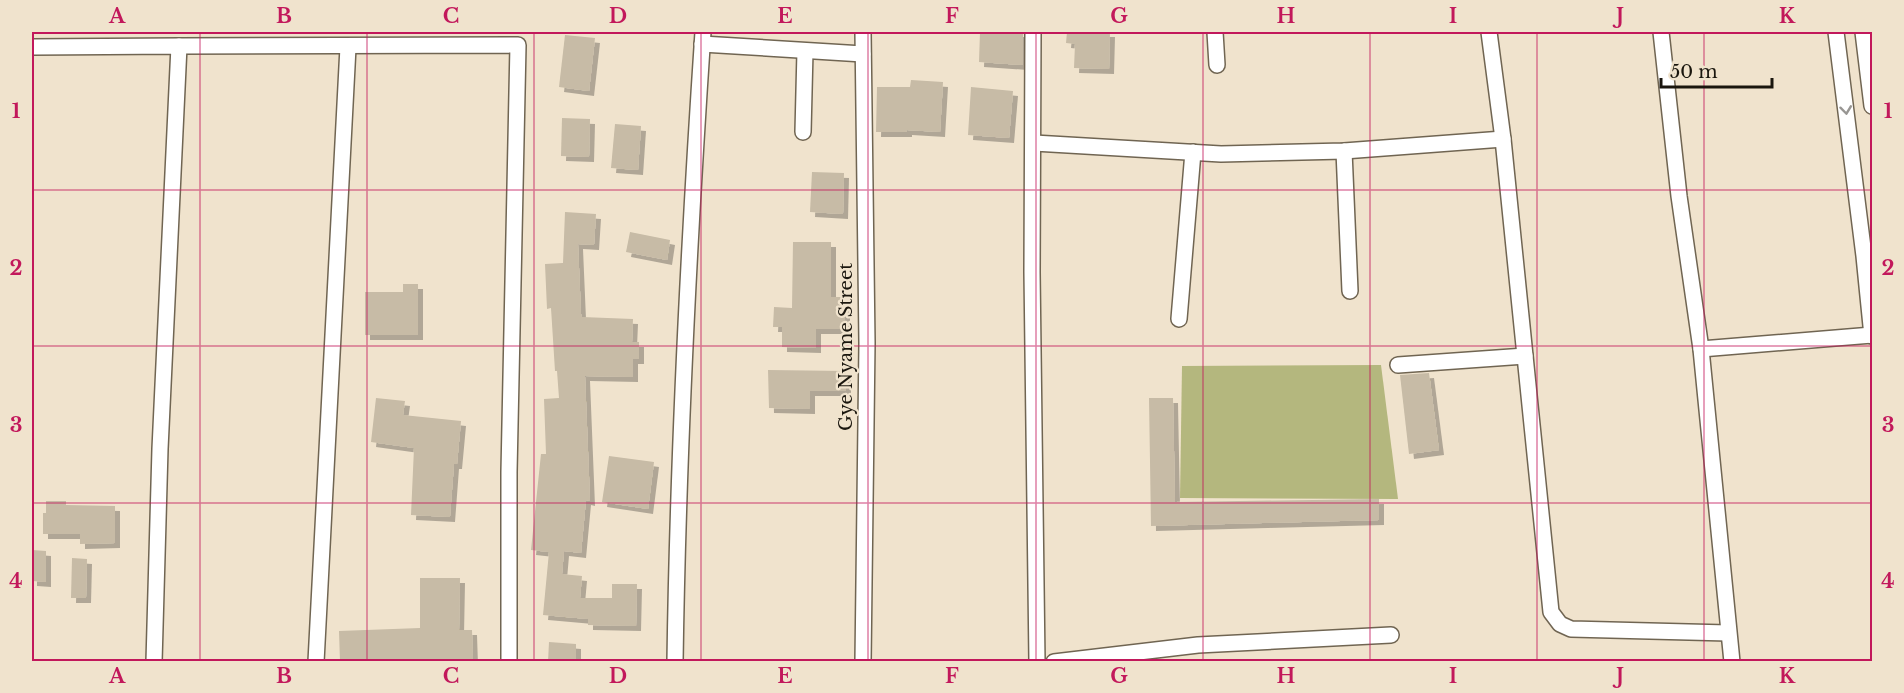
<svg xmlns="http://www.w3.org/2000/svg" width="1904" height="693" font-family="'Libre Baskerville',serif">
	<defs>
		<filter id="shadow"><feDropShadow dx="5" dy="5" stdDeviation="0" flood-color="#0004"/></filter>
	</defs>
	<rect width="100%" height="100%" fill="#f0e3cd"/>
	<polygon fill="#b4b77e" points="1381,365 1398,499 1180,498 1182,366"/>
	<g fill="#c7bba6" filter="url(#shadow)">
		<polygon points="980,32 1023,32 1023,65 979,62"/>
		<polygon points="1067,32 1110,32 1109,69 1074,68 1075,44 1066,43"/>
		<polygon points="565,35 595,38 589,91 559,87"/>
		<polygon points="911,80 943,82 940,132 907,130 907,132 876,132 877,87 910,87"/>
		<polygon points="971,87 1013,91 1009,138 968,135"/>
		<polygon points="562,118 590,119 589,157 561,156"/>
		<polygon points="615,124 641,126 638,170 611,168"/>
		<polygon points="812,172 844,173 843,214 810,212"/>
		<polygon points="565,212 596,214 594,245 578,244 581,314 582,317 633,319 632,342 639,342 639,359 633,359 633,377 585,376 590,501 586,500 581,553 564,551 562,574 582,576 580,598 612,598 612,584 637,584 636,626 588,625 588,619 543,615 549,552 531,550 541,454 546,454 544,399 559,398 557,371 555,371 551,308 547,309 545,264 563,263"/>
		<polygon points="630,232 670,240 667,260 626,252"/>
		<polygon points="793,242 831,242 831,297 845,297 845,329 816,329 816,348 782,347 782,327 773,327 774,307 792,308"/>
		<polygon points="403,284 418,284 418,335 365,335 365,292 403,292"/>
		<polygon points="768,370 846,371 846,391 810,391 810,409 769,408"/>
		<polygon points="1429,373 1439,450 1409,454 1400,375"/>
		<polygon points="376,398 405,401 403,415 461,421 457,464 454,464 450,517 411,515 414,448 371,442"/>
		<polygon points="1149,398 1173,398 1175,502 1379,499 1379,520 1151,526"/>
		<polygon points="609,456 654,462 648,509 602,502"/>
		<polygon points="46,501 66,501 66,505 115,506 115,543 80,544 80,534 43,534 43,513 46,513"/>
		<polygon points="32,550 46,551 46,582 32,581"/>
		<polygon points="72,558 87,559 86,598 71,598"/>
		<polygon points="420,578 460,578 459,630 472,630 473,660 340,662 339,631 420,628"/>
		<polygon points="549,642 576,644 576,662 548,662"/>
	</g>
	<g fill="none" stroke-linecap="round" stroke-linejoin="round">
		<defs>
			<g id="minor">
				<polyline points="863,32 867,343 863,662"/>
				<polyline points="1033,32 1032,272 1037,662"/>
				<polyline points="1215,32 1217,65"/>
				<polyline points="1489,32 1503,139 1551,612 1560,624 1571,629 1728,633"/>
				<polyline points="1661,32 1679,196 1701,349 1732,662"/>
				<polyline points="1836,32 1864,256 1872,336"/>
				<polyline points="1863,32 1872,106"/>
				<polyline points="702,44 863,54"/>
				<polyline points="179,46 518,45 509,472 509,662"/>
				<polyline points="32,47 179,46 160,449 154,662"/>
				<polyline points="803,132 805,51"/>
				<polyline points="1034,143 1221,154 1344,151 1503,139"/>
				<polyline points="1344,151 1350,291"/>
				<polyline points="1179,319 1193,152"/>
				<polyline points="1701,349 1872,335"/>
				<polyline points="1398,365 1525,356"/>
				<polyline points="316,662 348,47"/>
				<path d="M675 662C678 451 689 241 703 32"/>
				<polyline points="1054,662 1198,645 1391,635"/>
			</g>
		</defs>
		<use href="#minor" stroke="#706552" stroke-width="18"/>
		<use href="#minor" stroke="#fff" stroke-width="15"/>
	</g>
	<defs><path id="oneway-chevron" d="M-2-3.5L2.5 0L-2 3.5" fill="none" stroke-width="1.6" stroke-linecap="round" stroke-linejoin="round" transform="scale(1.5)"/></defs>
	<use stroke="#989693" href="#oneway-chevron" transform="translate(1846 110) rotate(83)"/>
	<path fill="none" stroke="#c2185b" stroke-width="1.5" stroke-opacity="0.55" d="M200 32V662M367 32V662M534 32V662M701 32V662M868 32V662M1036 32V662M1203 32V662M1370 32V662M1537 32V662M1704 32V662M32 190H1872M32 346H1872M32 503H1872"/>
	<g text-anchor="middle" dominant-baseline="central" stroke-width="4.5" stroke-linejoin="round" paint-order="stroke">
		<g font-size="18" fill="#1a160e" stroke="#f0e3cd">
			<text transform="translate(846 347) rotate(-90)">Gye Nyame Street</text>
		</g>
	</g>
	<rect width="1904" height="693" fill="none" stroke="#f0e3cd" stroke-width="66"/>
	<path d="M1661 78v9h111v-9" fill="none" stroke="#1a160e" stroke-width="3"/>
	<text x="1670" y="78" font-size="18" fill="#1a160e" stroke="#f0e3cd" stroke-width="4.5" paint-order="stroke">50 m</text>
	<rect x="33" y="33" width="1838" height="627" fill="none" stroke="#c2185b" stroke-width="2"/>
	<g font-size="20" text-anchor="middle" font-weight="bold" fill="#c2185b">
		<text x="117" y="23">A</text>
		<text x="284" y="23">B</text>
		<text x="451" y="23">C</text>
		<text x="618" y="23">D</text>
		<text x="785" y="23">E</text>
		<text x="952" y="23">F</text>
		<text x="1119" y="23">G</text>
		<text x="1286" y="23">H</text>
		<text x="1453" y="23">I</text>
		<text x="1620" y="23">J</text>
		<text x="1787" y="23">K</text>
		<text x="16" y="118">1</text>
		<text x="1888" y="118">1</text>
		<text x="16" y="275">2</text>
		<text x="1888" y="275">2</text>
		<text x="16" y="432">3</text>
		<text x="1888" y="432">3</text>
		<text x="16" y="588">4</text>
		<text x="1888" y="588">4</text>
		<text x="117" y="683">A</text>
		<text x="284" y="683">B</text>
		<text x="451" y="683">C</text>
		<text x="618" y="683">D</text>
		<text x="785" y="683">E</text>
		<text x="952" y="683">F</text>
		<text x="1119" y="683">G</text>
		<text x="1286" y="683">H</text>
		<text x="1453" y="683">I</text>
		<text x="1620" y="683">J</text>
		<text x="1787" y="683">K</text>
	</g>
</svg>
